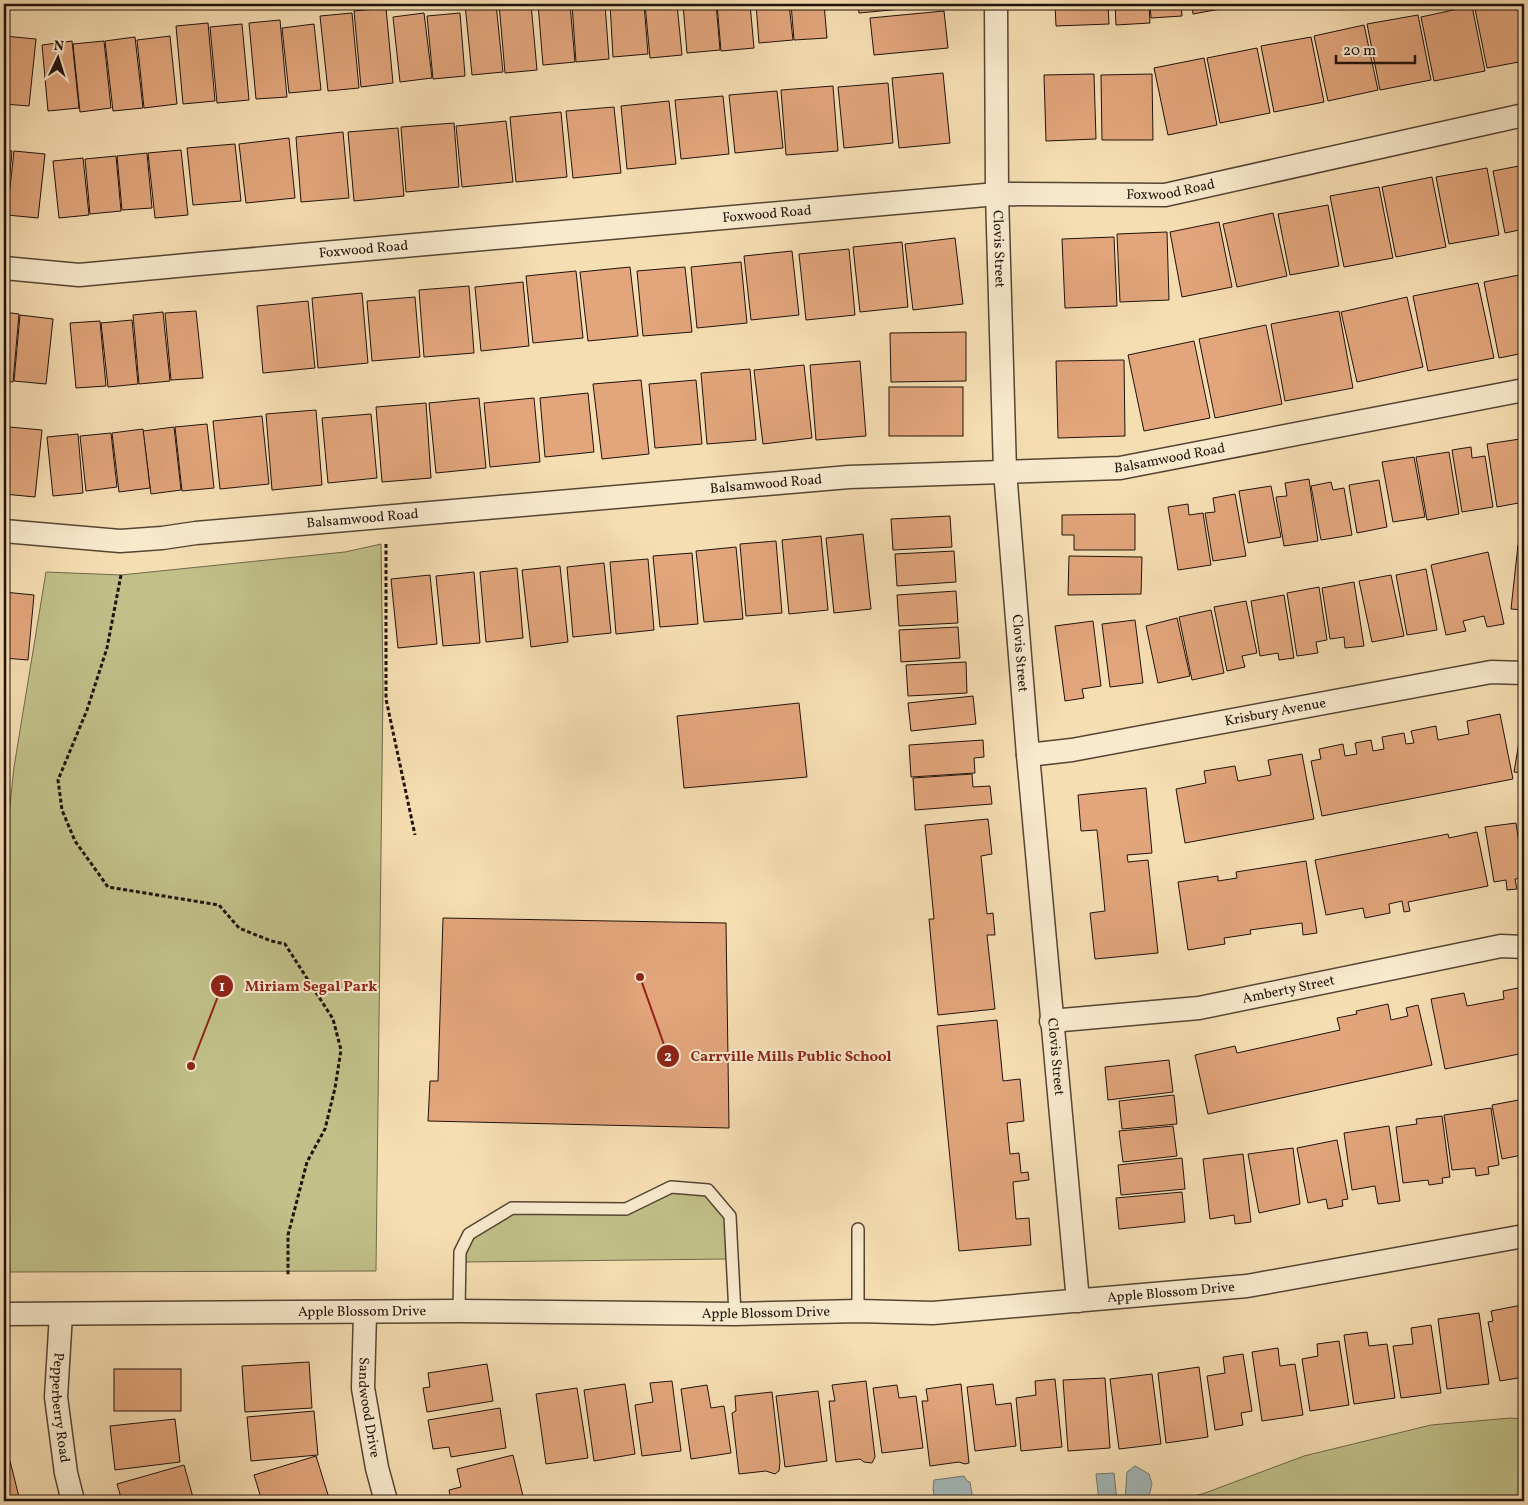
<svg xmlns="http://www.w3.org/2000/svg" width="1528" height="1505" font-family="Vollkorn,serif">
	<rect width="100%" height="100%" fill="#f6deb3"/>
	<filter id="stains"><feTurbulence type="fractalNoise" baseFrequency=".004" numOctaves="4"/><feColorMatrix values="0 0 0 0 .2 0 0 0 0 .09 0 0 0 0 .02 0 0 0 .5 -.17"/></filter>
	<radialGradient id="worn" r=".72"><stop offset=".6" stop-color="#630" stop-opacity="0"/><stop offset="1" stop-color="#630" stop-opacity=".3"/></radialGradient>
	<g fill="#c1c089" stroke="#70694a">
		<polygon points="381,544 383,688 376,1271 4,1272 4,861 14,767 46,572 121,575 345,552"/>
		<polygon points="673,1190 705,1194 725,1219 726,1259 464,1262 464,1252 472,1236 514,1211 628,1212"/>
		<polygon points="1510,1418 1524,1419 1524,1501 1177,1501 1205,1493 1304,1456 1431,1425"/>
	</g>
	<g fill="#a3b9b9" stroke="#6f7673">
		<polygon points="1135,1466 1149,1474 1152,1484 1149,1496 1152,1501 1125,1501 1127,1472"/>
		<polygon points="1114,1473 1117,1501 1099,1501 1096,1474"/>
		<polygon points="964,1476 967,1481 970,1482 972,1494 969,1501 941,1501 934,1496 933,1489 934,1480"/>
	</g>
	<g fill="#e2a57c" stroke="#20120a">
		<polygon points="465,4 496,4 503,72 472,75"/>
		<polygon points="499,4 531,4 537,70 505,73"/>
		<polygon points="538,4 570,4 575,62 543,65"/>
		<polygon points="572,4 605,4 609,59 576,62"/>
		<polygon points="610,4 644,4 648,54 613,57"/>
		<polygon points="645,4 677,4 682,55 650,58"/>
		<polygon points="683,4 716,4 720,50 687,53"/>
		<polygon points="717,4 750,4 754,48 721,51"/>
		<polygon points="756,4 789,4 793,40 759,43"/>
		<polygon points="791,4 824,4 827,38 794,40"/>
		<polygon points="858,4 944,4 944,5 859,13"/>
		<polygon points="1055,4 1108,4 1109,24 1056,26"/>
		<polygon points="1115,4 1149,4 1150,23 1116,25"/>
		<polygon points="1150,4 1181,4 1182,16 1151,18"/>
		<polygon points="1192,4 1225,4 1226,8 1193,14"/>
		<polygon points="1474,4 1524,4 1524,61 1487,68"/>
		<polygon points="1472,6 1485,71 1434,81 1421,17"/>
		<polygon points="386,8 393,83 361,87 354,11"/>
		<polygon points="944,11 948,48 874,55 870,18"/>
		<polygon points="352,13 359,88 328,91 320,16"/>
		<polygon points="424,13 432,78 400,82 393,17"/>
		<polygon points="460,13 465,76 433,79 427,16"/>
		<polygon points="1418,15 1431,80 1380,90 1367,24"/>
		<polygon points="280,20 287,97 256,99 249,23"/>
		<polygon points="208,23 215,101 183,104 176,26"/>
		<polygon points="242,24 249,100 217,103 210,27"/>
		<polygon points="314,24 321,90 289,93 282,28"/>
		<polygon points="1364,25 1378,90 1328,101 1314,36"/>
		<polygon points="4,36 36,39 29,106 4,104"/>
		<polygon points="170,36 177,104 144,108 137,40"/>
		<polygon points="135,37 143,108 113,111 105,41"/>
		<polygon points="1311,37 1324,102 1274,112 1261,46"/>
		<polygon points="72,41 79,108 48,111 42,45"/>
		<polygon points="104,41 111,108 80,112 73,44"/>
		<polygon points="1257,48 1270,113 1220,123 1207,58"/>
		<polygon points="1204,58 1217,125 1168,135 1154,68"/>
		<polygon points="943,73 950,143 899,148 892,78"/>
		<polygon points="1094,74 1096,139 1046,141 1044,75"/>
		<polygon points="1152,74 1153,140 1102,140 1101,75"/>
		<polygon points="888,83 893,143 844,148 838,87"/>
		<polygon points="833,86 838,151 786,155 781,90"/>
		<polygon points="777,91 783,148 735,153 729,95"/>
		<polygon points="723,96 729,154 681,159 675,100"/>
		<polygon points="669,101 676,164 627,169 621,106"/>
		<polygon points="614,107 621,173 573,178 566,111"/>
		<polygon points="561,112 567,177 516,182 510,117"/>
		<polygon points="506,121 513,182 462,187 456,126"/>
		<polygon points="454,123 459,187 406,192 401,127"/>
		<polygon points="398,128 404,196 354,201 348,132"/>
		<polygon points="343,132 349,198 301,202 296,137"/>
		<polygon points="289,138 295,198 246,203 239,144"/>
		<polygon points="235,144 241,201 193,205 187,148"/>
		<polygon points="4,150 12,151 7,205 4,205"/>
		<polygon points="181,150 188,215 155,218 148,153"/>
		<polygon points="14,151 45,154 38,218 7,215"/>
		<polygon points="147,153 152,208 122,210 117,156"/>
		<polygon points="116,156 121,211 90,214 85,159"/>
		<polygon points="83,158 89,215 59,218 53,161"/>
		<polygon points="1524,165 1524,229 1505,233 1493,171"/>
		<polygon points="1487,168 1499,235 1449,244 1436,177"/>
		<polygon points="1432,177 1446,247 1396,257 1382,187"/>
		<polygon points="1379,187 1393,258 1344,267 1330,196"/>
		<polygon points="1328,205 1339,266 1290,275 1278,214"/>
		<polygon points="1273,213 1287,276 1237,287 1223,224"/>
		<polygon points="1219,222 1232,287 1182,297 1170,232"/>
		<polygon points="1167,232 1169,300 1120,302 1117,234"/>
		<polygon points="1114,237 1117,306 1065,308 1062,239"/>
		<polygon points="955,238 963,304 913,310 905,244"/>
		<polygon points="902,242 908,307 860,312 853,247"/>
		<polygon points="849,249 855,315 806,320 799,254"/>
		<polygon points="792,251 799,315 751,320 744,256"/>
		<polygon points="741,262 747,323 697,328 691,267"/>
		<polygon points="630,267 638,336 588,341 580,272"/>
		<polygon points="685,267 692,332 643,336 637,271"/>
		<polygon points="576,271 583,338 533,343 526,276"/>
		<polygon points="1524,274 1524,353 1499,358 1484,282"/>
		<polygon points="523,282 529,346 481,351 475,287"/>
		<polygon points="1478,283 1494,358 1428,371 1413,296"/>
		<polygon points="469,286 474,353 424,357 419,290"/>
		<polygon points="362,293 368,363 318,368 312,298"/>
		<polygon points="415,297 420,357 372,361 367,301"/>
		<polygon points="1407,297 1423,367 1357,382 1341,312"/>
		<polygon points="308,301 315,368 263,373 257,306"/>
		<polygon points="196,311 203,378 171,380 165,313"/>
		<polygon points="1339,311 1353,388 1285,401 1271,324"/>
		<polygon points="4,312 19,314 13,382 4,381"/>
		<polygon points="163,312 170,381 139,384 133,315"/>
		<polygon points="20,315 53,319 46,384 14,381"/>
		<polygon points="132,320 138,384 108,387 101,323"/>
		<polygon points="100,321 106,386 76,388 70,323"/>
		<polygon points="1266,325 1282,404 1215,418 1199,339"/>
		<polygon points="966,332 966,381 891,382 890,333"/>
		<polygon points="1194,341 1210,418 1144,431 1128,355"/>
		<polygon points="1124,360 1125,436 1058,438 1056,361"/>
		<polygon points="860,361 866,436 816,440 810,365"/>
		<polygon points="804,365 812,438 763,444 754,370"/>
		<polygon points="750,369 756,440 707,444 701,373"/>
		<polygon points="641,380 649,454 602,459 593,384"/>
		<polygon points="696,380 702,444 655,448 649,384"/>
		<rect x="889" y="387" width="74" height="49"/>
		<polygon points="588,393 594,452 545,457 540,398"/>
		<polygon points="479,398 486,468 436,473 429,403"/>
		<polygon points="534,398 540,462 490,467 484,403"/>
		<polygon points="426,403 431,478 382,482 376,407"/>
		<polygon points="316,410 322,485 272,490 266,414"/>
		<polygon points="371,414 377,478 328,483 322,418"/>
		<polygon points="262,416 269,484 220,489 213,421"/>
		<polygon points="207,424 214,488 182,491 175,427"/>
		<polygon points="9,427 42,430 35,497 4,494"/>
		<polygon points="174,427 181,490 151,494 143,431"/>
		<polygon points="4,428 8,429 4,468"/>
		<polygon points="143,429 150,488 119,492 112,433"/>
		<polygon points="111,433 117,487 86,491 80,436"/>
		<polygon points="78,434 83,493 53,496 47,437"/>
		<polygon points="1520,439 1524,468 1524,502 1497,507 1487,444"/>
		<polygon points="1471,447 1472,458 1485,456 1493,507 1462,512 1452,450"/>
		<polygon points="1449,452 1459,514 1427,520 1416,457"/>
		<polygon points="1414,457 1425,517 1393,522 1382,462"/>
		<polygon points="1309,479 1318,541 1284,546 1276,497 1287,496 1285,483"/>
		<polygon points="1379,480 1387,527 1357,533 1349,485"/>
		<polygon points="1331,482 1333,490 1344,488 1352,535 1321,540 1311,486"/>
		<polygon points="1271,486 1281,537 1248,543 1239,491"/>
		<polygon points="1235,494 1246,556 1213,561 1205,513 1215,512 1213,498"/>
		<polygon points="1188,504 1189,515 1203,513 1211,565 1178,570 1168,507"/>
		<polygon points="1135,514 1135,550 1074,550 1074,535 1062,535 1062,515"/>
		<polygon points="950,516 952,547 893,550 891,519"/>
		<polygon points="863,534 871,609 834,613 826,538"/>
		<polygon points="821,536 828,610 789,614 782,540"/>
		<polygon points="776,541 782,613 746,616 740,544"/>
		<polygon points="1518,545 1524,546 1524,610 1511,609"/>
		<polygon points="736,547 743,619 704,622 696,551"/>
		<polygon points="954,551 956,582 897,586 895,554"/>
		<polygon points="1488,552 1504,624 1487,627 1484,616 1463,621 1466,631 1446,635 1431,565"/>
		<polygon points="692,553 698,624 660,627 653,556"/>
		<polygon points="1069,556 1142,557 1141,594 1068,595"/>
		<polygon points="648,559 654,630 616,634 610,562"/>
		<polygon points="604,563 611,633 573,637 567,567"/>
		<polygon points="560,566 568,642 531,647 522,570"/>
		<polygon points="517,568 523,638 486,642 480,572"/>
		<polygon points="1426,569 1437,630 1407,635 1396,575"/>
		<polygon points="474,572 480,643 443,646 436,576"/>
		<polygon points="430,575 437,644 398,648 391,579"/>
		<polygon points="1391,575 1404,636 1372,642 1359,581"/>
		<polygon points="1354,582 1364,646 1345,648 1344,637 1330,639 1322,588"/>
		<polygon points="1319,587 1327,640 1316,642 1318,653 1297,656 1287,593"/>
		<polygon points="956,591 958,623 899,626 897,595"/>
		<polygon points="4,592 34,595 28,660 4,658"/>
		<polygon points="1284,595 1294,658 1279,660 1278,653 1260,656 1251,601"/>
		<polygon points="1246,601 1257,653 1242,656 1245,667 1227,671 1214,607"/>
		<polygon points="1211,610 1224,673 1192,680 1179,617"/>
		<polygon points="1177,618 1190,676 1158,683 1146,626"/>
		<polygon points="1135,620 1143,683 1110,687 1102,624"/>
		<polygon points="1093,621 1101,686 1082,689 1084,698 1065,701 1055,626"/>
		<polygon points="958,627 960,658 901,662 899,630"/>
		<polygon points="966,662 967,693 908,696 906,665"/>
		<polygon points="973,696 976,724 911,731 908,703"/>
		<polygon points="799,703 807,777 684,788 677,716"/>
		<polygon points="1500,714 1513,779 1322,816 1311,761 1321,759 1319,749 1343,744 1345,756 1357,754 1355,743 1371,740 1373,751 1384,749 1382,737 1404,733 1406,744 1414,743 1411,731 1436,726 1438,740 1469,734 1467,721"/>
		<polygon points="1523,718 1524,718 1524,773 1514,772"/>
		<polygon points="983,740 984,757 974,758 975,773 911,777 909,745"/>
		<polygon points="1302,754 1314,819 1185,843 1176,789 1206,783 1204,771 1235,766 1238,781 1271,775 1268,760"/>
		<polygon points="972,774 973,787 990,786 992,804 915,810 913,778"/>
		<polygon points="1146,788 1152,853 1127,855 1128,862 1148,860 1158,953 1095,959 1090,913 1105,911 1097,830 1081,831 1078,795"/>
		<polygon points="988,819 992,854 981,856 987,914 993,913 995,935 987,935 995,1009 938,1015 929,919 934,919 925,825"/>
		<polygon points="1516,823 1524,878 1515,879 1517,889 1507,890 1506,880 1494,882 1485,827"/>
		<polygon points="1477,832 1488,886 1408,902 1410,911 1404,912 1402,901 1389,904 1390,913 1365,918 1363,908 1326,915 1315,860 1448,834 1449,838"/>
		<polygon points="1306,861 1317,933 1303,935 1302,923 1250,930 1251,934 1224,938 1225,944 1188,950 1178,882 1218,876 1218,881 1237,878 1236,872"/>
		<polygon points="443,918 726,923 729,1128 428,1121 430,1081 438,1081"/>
		<polygon points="1523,987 1524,1053 1445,1069 1431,999 1464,993 1467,1006 1504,999 1503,991"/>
		<polygon points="1388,1004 1391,1020 1408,1016 1406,1008 1418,1005 1432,1065 1208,1114 1195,1055 1235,1046 1237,1053 1340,1030 1337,1018 1357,1014 1356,1011"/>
		<polygon points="997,1020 1003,1081 1020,1079 1024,1121 1007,1123 1010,1154 1019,1153 1021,1173 1028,1172 1029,1180 1013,1182 1016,1219 1029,1218 1031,1245 959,1251 937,1026"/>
		<polygon points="1169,1060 1173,1092 1108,1100 1105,1067"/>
		<polygon points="1174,1095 1177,1124 1122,1129 1119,1101"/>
		<polygon points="1524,1099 1524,1168 1522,1155 1502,1159 1492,1105"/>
		<polygon points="1491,1108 1499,1165 1488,1167 1489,1174 1476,1176 1475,1168 1452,1170 1444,1115"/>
		<polygon points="1442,1116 1450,1177 1442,1178 1443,1183 1429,1185 1428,1180 1403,1183 1396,1127 1417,1124 1416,1119"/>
		<polygon points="1173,1126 1177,1156 1123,1162 1119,1131"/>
		<polygon points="1389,1126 1400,1201 1378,1204 1375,1186 1352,1190 1344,1133"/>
		<polygon points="1337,1140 1348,1199 1342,1200 1343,1206 1328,1209 1326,1199 1308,1203 1297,1148"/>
		<polygon points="1293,1148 1300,1204 1259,1213 1248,1154"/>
		<polygon points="1243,1154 1251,1222 1235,1224 1234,1215 1210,1219 1203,1159"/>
		<polygon points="1182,1158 1185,1189 1121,1195 1118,1165"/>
		<polygon points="1182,1192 1185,1222 1119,1229 1116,1198"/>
		<polygon points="1522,1305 1524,1317 1524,1377 1500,1381 1488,1322 1493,1321 1491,1311"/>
		<polygon points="1479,1313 1489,1384 1447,1389 1438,1319"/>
		<polygon points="1431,1325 1441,1393 1401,1398 1393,1346 1413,1344 1411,1328"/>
		<polygon points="1367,1332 1369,1346 1387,1344 1395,1398 1354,1404 1344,1335"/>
		<polygon points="1339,1341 1349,1405 1310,1411 1302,1359 1318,1356 1317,1344"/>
		<polygon points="1278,1348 1280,1366 1295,1364 1303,1415 1262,1421 1252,1352"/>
		<polygon points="1243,1354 1252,1411 1241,1413 1243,1425 1215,1430 1207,1376 1225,1373 1223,1357"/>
		<rect x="4" y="1361" width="2" height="48"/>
		<polygon points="309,1362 312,1408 245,1412 242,1366"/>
		<polygon points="487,1364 493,1401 427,1412 423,1388 430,1387 428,1373"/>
		<polygon points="1199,1367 1208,1437 1166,1443 1158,1373"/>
		<rect x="114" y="1369" width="67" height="42"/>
		<polygon points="1152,1374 1161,1444 1119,1449 1110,1379"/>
		<polygon points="1105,1378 1110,1448 1068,1451 1063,1380"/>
		<polygon points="1055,1379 1062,1447 1021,1451 1016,1398 1036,1395 1035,1381"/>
		<polygon points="672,1381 681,1451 642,1456 635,1405 653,1402 650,1383"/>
		<polygon points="866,1381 875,1457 872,1463 864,1462 860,1459 836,1462 829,1401 835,1401 832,1385"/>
		<polygon points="625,1384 635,1454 594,1461 584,1390"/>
		<polygon points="961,1384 969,1463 965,1464 959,1462 930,1466 922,1401 928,1401 926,1389"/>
		<polygon points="993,1384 996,1405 1011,1403 1016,1446 975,1451 967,1387"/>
		<polygon points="707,1385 711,1408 724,1406 731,1453 691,1459 681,1389"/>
		<polygon points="897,1385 899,1398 916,1396 923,1448 882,1453 873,1388"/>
		<polygon points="577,1388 588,1458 546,1464 536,1394"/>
		<polygon points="818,1391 827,1461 785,1467 776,1396"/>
		<polygon points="772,1392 780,1462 779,1471 775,1474 766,1471 739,1474 732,1413 736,1411 735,1396"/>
		<polygon points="500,1408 506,1448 451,1457 449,1447 433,1449 428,1420"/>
		<polygon points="314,1411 318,1455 251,1461 247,1417"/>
		<polygon points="4,1414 8,1414 7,1461 4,1461"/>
		<polygon points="175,1419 180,1462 115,1470 110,1426"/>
		<polygon points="513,1455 523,1496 503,1501 451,1501 449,1490 461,1487 457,1469"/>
		<polygon points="316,1456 329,1498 320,1501 262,1501 254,1475"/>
		<polygon points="10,1461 20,1501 4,1501 4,1463"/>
		<polygon points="184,1465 194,1501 122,1501 117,1484"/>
	</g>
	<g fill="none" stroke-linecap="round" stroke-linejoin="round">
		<defs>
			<g id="lane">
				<polyline points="858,1229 858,1311"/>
				<polyline points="459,1311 460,1252 469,1234 512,1208 626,1209 671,1187 708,1190 730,1216 735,1314"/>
			</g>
			<g id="street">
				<path id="s1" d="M996 4 997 194 1005 471 1028 755 1078 1301"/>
				<path id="s2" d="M4 268 79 275 198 264 997 194 1165 195 1524 115"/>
				<path id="s3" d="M4 531 120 541 162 538 196 533 849 477 1120 468 1524 390"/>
				<path id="s4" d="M1028 755 1072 750 1491 672 1524 673"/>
				<path id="s5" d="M1051 1021 1199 1008 1501 946 1524 947"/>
				<path id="s6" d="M365 1313 363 1388 377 1468 386 1501"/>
				<path id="s7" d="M4 1314 459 1311 735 1314 858 1311 933 1313 1247 1286 1524 1236"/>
				<path id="s8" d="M61 1314 56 1397 66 1473 73 1501"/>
			</g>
		</defs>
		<use href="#lane" stroke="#564534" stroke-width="14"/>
		<use href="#street" stroke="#564534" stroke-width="25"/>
		<g stroke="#20120a" stroke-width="3" stroke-dasharray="4 2.5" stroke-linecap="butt">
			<polyline points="386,544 386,699 415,835"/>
			<polyline points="121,575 107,648 87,710 58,780 62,810 75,841 108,887 219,905 239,928 271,941 285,944 333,1019 341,1050 335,1088 325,1129 307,1162 288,1235 288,1275"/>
			<polyline points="1505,1501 1524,1496"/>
		</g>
		<use href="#lane" stroke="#f9eace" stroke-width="11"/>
		<use href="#street" stroke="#f9eace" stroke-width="22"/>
	</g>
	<g text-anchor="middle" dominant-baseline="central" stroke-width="4" stroke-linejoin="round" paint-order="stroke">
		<g font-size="14" fill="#20120a" stroke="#f9eace">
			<text stroke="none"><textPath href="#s2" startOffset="1171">Foxwood Road</textPath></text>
			<text stroke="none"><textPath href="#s2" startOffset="766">Foxwood Road</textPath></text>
			<text stroke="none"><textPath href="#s2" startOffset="361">Foxwood Road</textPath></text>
			<text stroke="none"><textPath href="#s1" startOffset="245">Clovis Street</textPath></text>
			<text stroke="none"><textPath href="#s3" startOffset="1170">Balsamwood Road</textPath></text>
			<text stroke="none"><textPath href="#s3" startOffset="765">Balsamwood Road</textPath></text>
			<text stroke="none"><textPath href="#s3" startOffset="360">Balsamwood Road</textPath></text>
			<text stroke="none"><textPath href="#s1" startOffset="650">Clovis Street</textPath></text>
			<text stroke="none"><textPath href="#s4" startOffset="251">Krisbury Avenue</textPath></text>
			<text stroke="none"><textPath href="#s5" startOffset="240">Amberty Street</textPath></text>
			<text stroke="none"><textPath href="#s1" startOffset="1055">Clovis Street</textPath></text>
			<text stroke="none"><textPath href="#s7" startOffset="1168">Apple Blossom Drive</textPath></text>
			<text stroke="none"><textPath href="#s7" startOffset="358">Apple Blossom Drive</textPath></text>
			<text stroke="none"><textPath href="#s7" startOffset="762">Apple Blossom Drive</textPath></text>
			<text stroke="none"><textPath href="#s8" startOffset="94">Pepperberry Road</textPath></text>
			<text stroke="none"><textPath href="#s6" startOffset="95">Sandwood Drive</textPath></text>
		</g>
	</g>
	<path fill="none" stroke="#8f2418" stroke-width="2" d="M191 1066L222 986M640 977L668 1056"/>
	<g fill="#8f2418" stroke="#f9eace" stroke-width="2">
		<circle cx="191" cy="1066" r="5"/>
		<circle cx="640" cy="977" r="5"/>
		<circle cx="222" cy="986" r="12"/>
		<circle cx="668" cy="1056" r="12"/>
	</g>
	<g font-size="15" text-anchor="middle" font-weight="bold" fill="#fff">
		<text x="222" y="991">1</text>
		<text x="668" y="1061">2</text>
	</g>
	<g font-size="15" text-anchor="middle" font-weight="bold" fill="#8f2418" stroke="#f9eace" stroke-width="4" stroke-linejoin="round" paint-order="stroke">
		<text x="311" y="991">Miriam Segal Park</text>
		<text x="791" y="1061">Carrville Mills Public School</text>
	</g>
	<rect width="1528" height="1505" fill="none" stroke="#f6deb3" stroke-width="20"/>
	<rect x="5" y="5" width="1518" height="1495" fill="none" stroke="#20120a" stroke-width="2.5"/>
	<rect x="10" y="10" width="1508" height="1485" fill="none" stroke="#20120a"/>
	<g transform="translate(58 58) rotate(4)" stroke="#f9eace" stroke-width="4" paint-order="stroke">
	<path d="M0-4L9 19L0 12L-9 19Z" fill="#20120a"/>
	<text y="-8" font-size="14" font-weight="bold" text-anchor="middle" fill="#20120a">N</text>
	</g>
	<path d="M1336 55v8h79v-8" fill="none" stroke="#20120a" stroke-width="2.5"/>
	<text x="1343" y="55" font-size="15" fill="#20120a" stroke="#f9eace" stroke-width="4" paint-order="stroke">20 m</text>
	<rect width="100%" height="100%" filter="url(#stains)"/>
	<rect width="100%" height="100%" fill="url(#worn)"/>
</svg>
